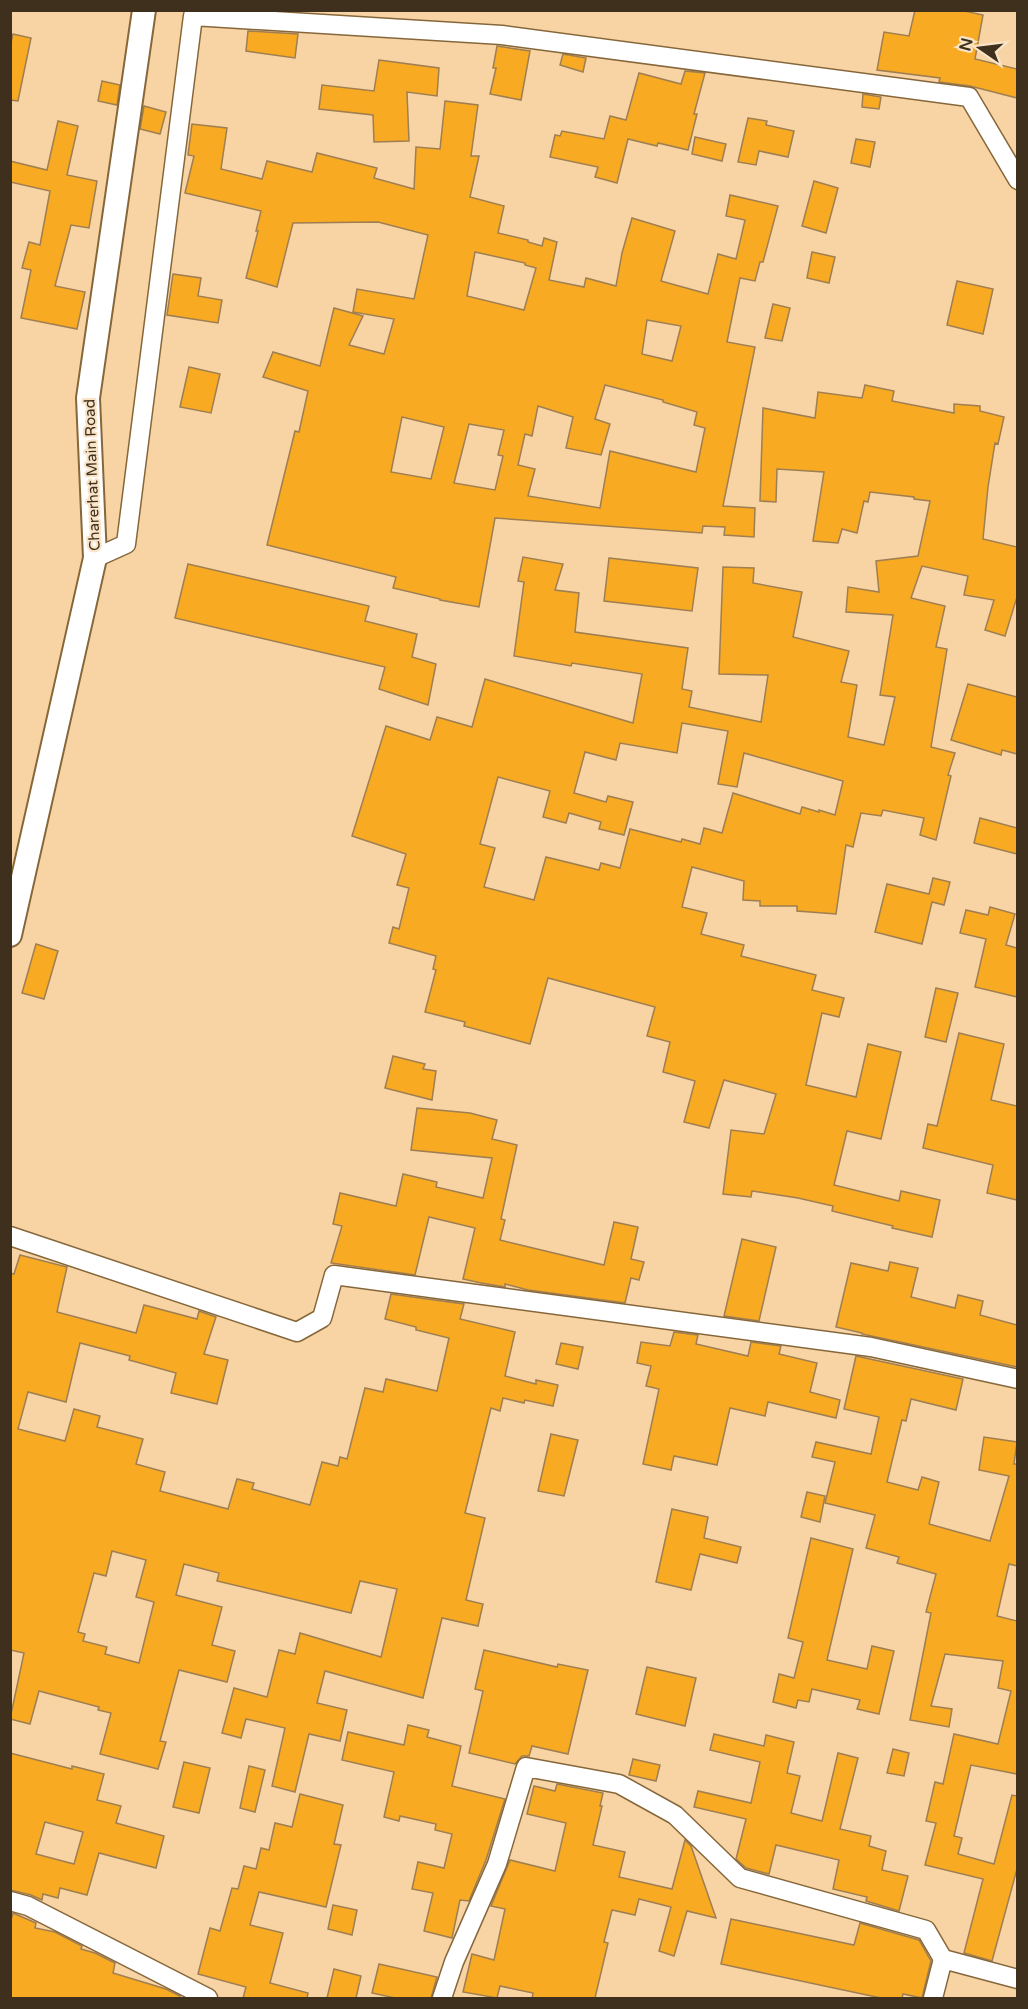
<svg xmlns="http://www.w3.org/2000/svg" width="1028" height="2009" font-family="'Varela Round',sans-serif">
	<rect width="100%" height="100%" fill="#f8d4a5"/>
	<g fill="#f7aa22" stroke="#9f7e51" stroke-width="1.5" fill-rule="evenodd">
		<polygon points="915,10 960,10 983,15 975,59 1017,69 1017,98 970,86 939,82 940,78 877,70 884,32 909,36"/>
		<polygon points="248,31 298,34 295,58 246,51"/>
		<polygon points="13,34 31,38 18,101 10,100 10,47"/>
		<polygon points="497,46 530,51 521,100 490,94 496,68 493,68"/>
		<polygon points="563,54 586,58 583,72 560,65"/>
		<polygon points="379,60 439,68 437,96 407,92 409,141 374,142 373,115 319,109 322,85 374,91"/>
		<polygon points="685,71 705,73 694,114 697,114 688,150 658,143 657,146 628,139 617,183 595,177 598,167 550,157 555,135 560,136 562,131 604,139 610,116 626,120 639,73 681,84"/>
		<polygon points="102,81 120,85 117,105 98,101"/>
		<polygon points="863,94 881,97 879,109 862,107"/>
		<path d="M445 101 478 105 471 156H479L470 197 504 206 498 233 528 240V242L542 246 544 238 557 242 549 280 584 287 586 278 616 286 622 253 632 218 675 231 661 281 708 294 718 254 736 259 745 220 726 216 730 195 778 206 763 262H760L755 281 740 278 727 342 755 347 723 506 755 508 754 537 724 535 725 527 703 526 702 533 495 518 479 607 440 600V599L393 588 396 577 267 545 295 431 299 432 308 391 263 377 273 352 320 366 334 308 363 316 349 345 384 354 394 319 353 312 357 289 414 299 428 235 378 222 293 223 277 287 246 278 258 231H256L261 211 185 193 194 156 188 155 192 124 227 128 221 169 262 179 267 161 312 172 317 153 377 168 374 178 414 189 416 147 440 149ZM475 252 525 263V265L536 268 524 310 467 296ZM647 320 681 326 672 361 642 354ZM605 385 663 400V402L697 412 694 425 705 428 696 472 610 451 600 508 528 496 535 469 518 465 525 434 532 436 538 406 573 417 566 448 601 455 610 424 595 419ZM402 417 444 427 431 479 391 472ZM469 424 504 430 498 455 503 456 495 490 454 483Z"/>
		<polygon points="144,106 166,112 160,134 140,129"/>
		<polygon points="748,118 767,121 766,125 794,131 788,157 759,151 756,165 738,162"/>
		<polygon points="58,121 78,126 67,175 97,181 89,228 71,225 55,286 85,292 77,329 21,318 31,270 22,268 29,242 40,245 50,191 10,182 10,161 47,170"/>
		<polygon points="695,137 726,144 722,161 692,154"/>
		<polygon points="856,139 875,142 870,167 851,163"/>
		<polygon points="814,181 838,188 826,233 802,226"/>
		<polygon points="812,252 835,257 829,283 807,278"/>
		<polygon points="173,274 201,278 198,296 222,300 218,323 167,315"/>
		<polygon points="957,281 993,289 983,334 947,325"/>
		<polygon points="773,304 790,308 782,341 765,338"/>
		<polygon points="189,367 220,374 211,413 180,407"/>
		<path d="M865 385 894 391 892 401 954 413V404L980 406V411L1004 417 998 444 995 443 988 487 983 539 1017 547V597L1005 636 985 630 994 600 964 595 968 576 922 566 911 598 945 606 936 647 947 649 931 747 955 753 948 775 951 776 936 840 920 835 924 818 883 810 881 816 861 813 853 847 846 845 836 914 797 911V906H760V901L743 900 744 881 692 867 682 907 707 913 701 934 744 945 741 956 816 975 812 990 844 998 839 1017 822 1013 806 1085 856 1097 868 1044 901 1052 881 1139 847 1131 834 1185 899 1201 901 1191 940 1200 932 1237 892 1228 893 1226 832 1211 833 1206 798 1198 752 1191 751 1197 723 1194 731 1130 764 1134 776 1094 724 1080 709 1128 684 1122 695 1081 663 1072 670 1042 647 1036 655 1007 548 978 530 1044 464 1026 465 1022 425 1012 436 970 433 969 436 956 389 943 393 927 399 929 409 888 397 885 406 854 352 836 386 726 430 740 437 717 472 727 485 679 633 723 642 674 572 663 571 666 514 656 524 582 518 581 523 557 563 564 555 590 579 593 575 632 688 648 682 689 692 691 689 707 761 722 768 675 719 674 723 567 754 568 753 583 802 592 793 637 849 651 841 682 857 685 848 737 884 745 895 697 880 695 893 615 846 612 848 587 879 592 876 561 918 556 930 501 914 499V497L870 492 868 502 864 501 857 533 842 529 838 543 813 541 824 472 777 469 776 502 760 501 763 408 815 418 818 392 862 398ZM682 723 728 731 718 784 737 787 744 753 843 781 835 815 819 810V812L802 807 800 814 733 793 722 833 704 828 700 844 682 839 681 842 630 829 620 868 601 863 599 870 546 857 534 900 484 887 495 848 480 844 498 777 550 791 543 817 566 823 569 813 601 822 599 829 624 835 633 802 608 796 606 802 574 793 585 752 616 760 620 743 677 753Z"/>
		<polygon points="609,558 698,568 692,611 604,601"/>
		<polygon points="188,564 369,606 365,621 417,634 412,657 436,664 428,705 379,689 385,667 175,618"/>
		<polygon points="968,684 1017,697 1017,754 1002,750 1001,755 951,740"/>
		<polygon points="980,818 1017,828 1017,854 974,843"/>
		<polygon points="933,878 950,882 944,905 932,902 922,944 875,932 887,884 929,894"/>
		<polygon points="990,907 1015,914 1006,945 1017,948 1017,997 975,987 986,939 960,933 966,910 988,915"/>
		<polygon points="36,944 58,951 44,999 22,993"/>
		<polygon points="936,988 958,993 946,1042 925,1037"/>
		<polygon points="959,1033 1004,1044 991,1100 1017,1106 1017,1200 987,1193 993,1165 923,1148 928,1124 937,1126"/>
		<polygon points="393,1056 425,1064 423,1069 436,1071 432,1100 385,1088"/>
		<polygon points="417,1108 470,1113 497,1120 492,1139 517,1145 501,1219 505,1220 500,1240 604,1265 614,1222 638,1227 631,1259 644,1262 639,1280 631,1278 625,1303 528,1290 505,1284 505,1287 481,1283 463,1279 475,1228 429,1217 415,1275 331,1263 342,1226 333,1224 340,1193 396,1206 403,1174 437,1182 436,1187 483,1198 492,1158 411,1150"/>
		<polygon points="742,1239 776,1247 759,1321 724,1316"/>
		<path d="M20 1255 67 1267 57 1312 136 1333 144 1305 197 1319 199 1311 216 1317 204 1354 228 1360 217 1404 171 1393 176 1373 129 1360 130 1356 80 1343 66 1402 28 1392 18 1429 65 1441 74 1409 100 1416 97 1427 143 1439 136 1464 165 1472 160 1491 228 1509 237 1479 254 1483 252 1489 310 1505 322 1462 338 1466 340 1457 347 1459 365 1388 383 1392 386 1379 437 1391 449 1338 416 1330V1327L385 1319 391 1294 464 1304 460 1319 515 1332 505 1376 536 1384V1380L558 1385 553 1406 525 1400 524 1403 503 1398 500 1411 491 1408 465 1513 485 1518 466 1600 483 1604 478 1626 442 1618 423 1698 325 1671 317 1703 347 1710 340 1741 309 1734 295 1792 272 1786 285 1728 246 1719 241 1738 222 1733 234 1688 267 1697 279 1650 295 1654 300 1633 381 1657 397 1589 360 1581 351 1613 217 1581 219 1573 184 1564 176 1595 222 1607 212 1645 235 1651 227 1682 179 1670 160 1741 166 1742 158 1769 100 1754 111 1713 98 1710 99 1707 39 1691 30 1724 10 1719 24 1653 10 1650V1273L14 1274ZM112 1551 146 1560 136 1597 154 1602 139 1663 105 1654 107 1647 83 1641 85 1634 78 1632 94 1573 106 1576Z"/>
		<polygon points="890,1262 918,1268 911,1297 955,1308 958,1295 983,1301 980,1315 1017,1325 1017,1367 862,1334 862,1333 836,1327 851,1263 888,1271"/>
		<polygon points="674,1332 698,1335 696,1344 748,1356 751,1342 781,1346 779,1354 817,1363 810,1392 840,1400 836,1418 768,1402 765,1416 730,1408 717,1465 674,1456 671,1470 643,1464 659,1389 646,1386 651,1366 637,1363 641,1342 670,1346"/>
		<polygon points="561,1343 583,1347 578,1369 556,1364"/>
		<polygon points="856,1356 963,1379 956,1410 911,1399 906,1421 902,1420 887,1482 918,1490 922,1477 939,1482 929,1524 990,1541 1009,1476 979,1470 984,1437 1017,1442 1014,1464 1017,1464 1017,1566 1009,1564 997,1616 1017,1621 1017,1774 971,1765 954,1836 962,1838 958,1854 994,1864 1012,1795 1017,1796 1017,1869 992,1961 964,1953 983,1879 925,1865 936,1823 926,1821 935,1782 943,1784 954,1734 998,1744 1011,1691 998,1688 1003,1661 945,1654 931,1706 952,1709 949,1727 910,1720 931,1613 926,1612 936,1574 897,1563 899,1557 866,1548 875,1515 825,1503 835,1462 812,1457 816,1442 871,1454 879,1417 844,1409"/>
		<polygon points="551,1434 578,1440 564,1496 538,1491"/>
		<polygon points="807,1492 825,1496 820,1522 801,1517"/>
		<polygon points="672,1509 708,1517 704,1538 741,1547 737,1563 700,1554 691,1590 656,1582"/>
		<polygon points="811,1538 853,1549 827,1660 867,1669 872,1646 894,1651 879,1714 857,1709 860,1700 812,1689 809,1702 798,1700 796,1708 773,1702 779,1674 794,1678 803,1642 788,1638"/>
		<polygon points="484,1650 557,1667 558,1664 588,1670 568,1754 532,1746 529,1756 522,1756 515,1764 469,1753 483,1691 475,1689"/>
		<polygon points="647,1667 696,1678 685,1726 636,1714"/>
		<polygon points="408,1725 429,1730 427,1737 461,1746 452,1786 505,1799 486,1860 469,1901 460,1900 452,1938 424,1931 433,1893 412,1889 418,1862 444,1868 452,1834 435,1830 436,1824 400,1816 399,1821 384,1817 394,1772 342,1760 348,1732 404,1745"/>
		<polygon points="714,1734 764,1746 766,1735 794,1742 787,1773 800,1776 791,1813 822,1821 838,1753 858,1758 840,1829 871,1836 869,1846 886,1851 882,1870 908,1876 899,1911 866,1901 867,1897 833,1889 839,1860 776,1845 769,1874 746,1868 736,1859 746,1819 694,1807 698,1791 751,1803 760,1762 710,1750"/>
		<polygon points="893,1749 909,1753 904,1776 887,1773"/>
		<path d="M10 1753 72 1769V1766L104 1774 97 1800 121 1806 116 1823 164 1836 156 1868 99 1853 87 1895 60 1888 58 1898 43 1894 42 1900 31 1895 10 1890ZM45 1822 83 1832 74 1864 36 1854Z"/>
		<polygon points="633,1759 660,1765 656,1781 629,1775"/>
		<polygon points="184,1762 210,1768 199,1813 173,1807"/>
		<polygon points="249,1766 265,1770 255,1812 240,1808"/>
		<polygon points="557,1784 603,1793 600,1806 602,1806 593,1845 625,1852 619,1877 672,1889 685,1840 691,1846 716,1918 687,1911 674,1956 659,1951 671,1907 639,1899 635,1915 612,1910 604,1942 608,1943 595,1998 532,1998 533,1993 500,1986 497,1998 463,1992 472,1954 494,1960 505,1909 491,1906 510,1860 555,1871 566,1823 527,1814 534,1786 555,1791"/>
		<polygon points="300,1794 343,1805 334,1844 341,1845 326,1907 259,1892 250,1925 283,1933 270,1983 308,1993 307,1998 243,1998 246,1987 198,1974 210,1928 220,1931 232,1888 238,1889 244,1866 256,1869 261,1848 269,1850 275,1823 292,1827"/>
		<polygon points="333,1905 357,1910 352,1935 328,1929"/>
		<polygon points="13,1913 36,1923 35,1928 55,1932 82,1946 81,1949 95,1953 115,1963 113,1973 166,1989 180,1996 180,1998 10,1998 10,1923"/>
		<polygon points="731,1919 854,1945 860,1923 919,1940 931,1961 922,1998 903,1994 902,1998 881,1998 721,1964"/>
		<polygon points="379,1964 437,1977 431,1998 395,1998 372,1993"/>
		<polygon points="334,1969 361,1976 356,1998 327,1998"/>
	</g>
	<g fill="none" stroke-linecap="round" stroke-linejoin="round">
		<defs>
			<g id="minor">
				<polyline points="95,558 126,544 193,16 502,35 969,97 1018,180"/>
				<polyline points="10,1236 297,1332 322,1318 334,1275 871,1347 1018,1379"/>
				<polyline points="10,1901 28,1906 208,1998"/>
				<polyline points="442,1998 454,1962 497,1864 526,1767 619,1784 675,1815 740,1878 926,1930 943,1959"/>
				<polyline points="933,1998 943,1959 1018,1979"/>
			</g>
			<polyline id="tertiary" points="10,935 95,558 88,398 144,10"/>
		</defs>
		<use href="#minor" stroke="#86673a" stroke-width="21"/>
		<use href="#tertiary" stroke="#86673a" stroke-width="26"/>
		<use href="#minor" stroke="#fff" stroke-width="18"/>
		<use href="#tertiary" stroke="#fff" stroke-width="22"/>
	</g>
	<g text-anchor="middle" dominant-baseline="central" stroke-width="4.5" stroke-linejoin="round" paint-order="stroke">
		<g font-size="15" fill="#3e301d" stroke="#fae4c8">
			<text transform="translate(92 475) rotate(-92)">Charerhat Main Road</text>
		</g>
	</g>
	<rect width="1028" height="2009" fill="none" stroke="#3e301d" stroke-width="24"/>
	<g transform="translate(980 48) rotate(284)" stroke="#fae4c8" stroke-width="4.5" paint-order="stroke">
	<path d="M0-4.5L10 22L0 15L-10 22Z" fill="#3e301d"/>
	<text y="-9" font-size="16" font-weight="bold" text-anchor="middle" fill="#3e301d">N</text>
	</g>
</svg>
